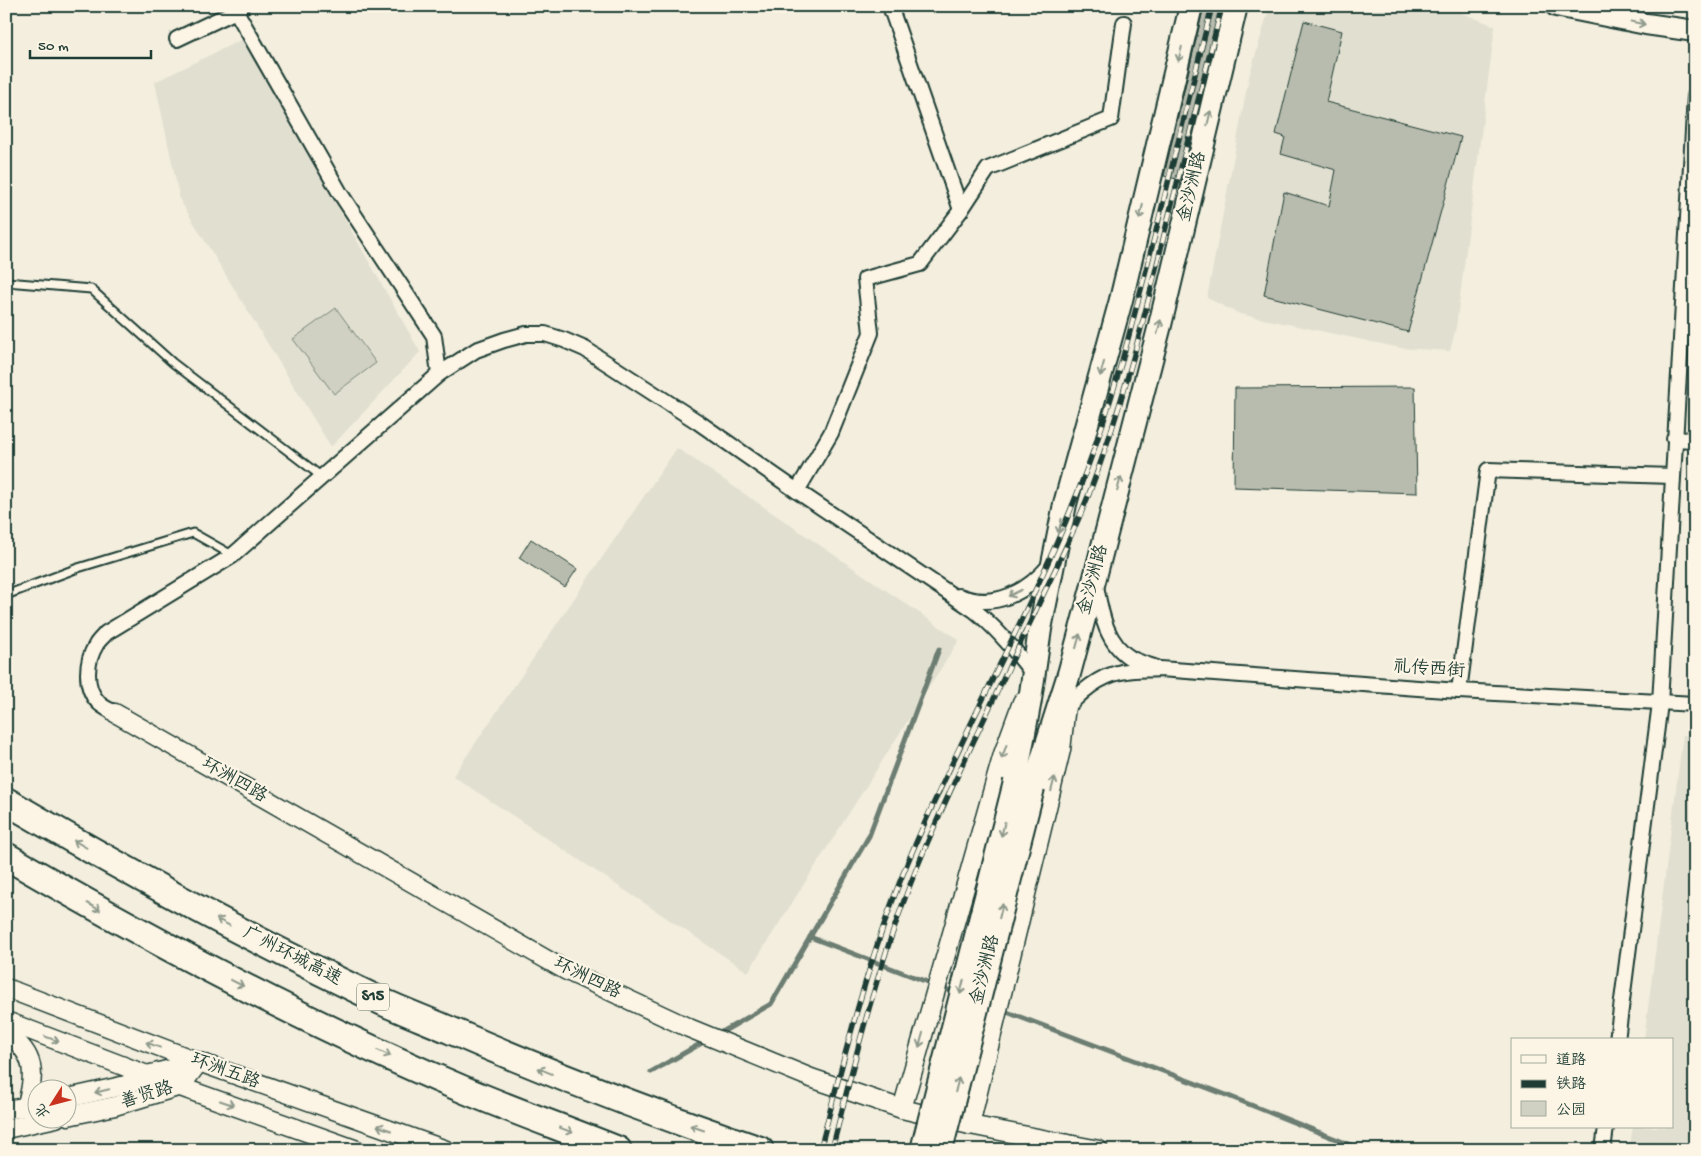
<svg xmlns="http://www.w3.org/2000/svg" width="1701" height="1156" font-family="'Gochi Hand','LXGW WenKai TC',sans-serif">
	<rect width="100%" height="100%" fill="#f3eede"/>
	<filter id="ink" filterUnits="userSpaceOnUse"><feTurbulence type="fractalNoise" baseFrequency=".02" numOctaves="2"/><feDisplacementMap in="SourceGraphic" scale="10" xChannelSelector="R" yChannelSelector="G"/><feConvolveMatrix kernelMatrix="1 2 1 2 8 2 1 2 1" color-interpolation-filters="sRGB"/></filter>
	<g filter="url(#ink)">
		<g fill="#e1dfd0">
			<polygon points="1270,6 1444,6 1495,26 1456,327 1450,351 1401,348 1240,314 1207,298 1249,77"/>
			<polygon points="243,39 420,352 331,447 180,200 155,82"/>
			<polygon points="677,448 959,640 748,972 453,776"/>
			<polygon points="1683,735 1695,736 1695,1141 1630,1144 1633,1127 1672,1127 1672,1040 1644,1040"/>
		</g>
		<polygon fill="#d0d1c2" stroke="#78877b" points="336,308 376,363 334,394 293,339"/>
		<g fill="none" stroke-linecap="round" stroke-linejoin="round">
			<g stroke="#6c7d72" stroke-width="5">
				<polyline points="810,937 956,993"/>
				<polyline points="983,1003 1221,1093 1363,1150"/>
				<polyline points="717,1035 771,1004 869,836 939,649"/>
				<polyline points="651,1072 707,1040"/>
			</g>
		</g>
		<g fill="#b8bcae" stroke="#1f3d34">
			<polygon points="1204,6 1222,6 1181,180 1164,176"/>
			<polygon points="1304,21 1342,31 1326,102 1461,137 1408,332 1264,295 1284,192 1329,206 1336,170 1281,154 1285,137 1276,134"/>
			<polygon points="1415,387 1417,493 1234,487 1235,388"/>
			<polygon points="531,539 577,569 565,587 519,558"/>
		</g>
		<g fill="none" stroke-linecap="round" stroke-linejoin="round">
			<defs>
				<g id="service">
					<polyline points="6,282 91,289 173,363 322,477"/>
					<polyline points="6,595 78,568 193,533 232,555"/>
				</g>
				<g id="minor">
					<polyline points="890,6 961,210"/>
					<polyline points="236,11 340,193 434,336 439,374"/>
					<polyline points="177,39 236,11 242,6"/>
					<polyline points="1674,439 1695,440"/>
					<polyline points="797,491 831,433 871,333 865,279 920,264 961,210 988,169 1111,119 1124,23"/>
					<path d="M1096 586C1101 613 1106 644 1132 659 1139 662 1147 665 1154 667"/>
					<path d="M959 596C995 610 1027 592 1050 565"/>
					<polyline points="1459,691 1488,470 1672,476"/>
					<path d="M115 713C110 710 102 707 98 702 84 687 86 661 96 645 98 641 103 637 106 633L232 556 439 374 476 350 504 340 526 334H545L564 340 585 349 698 422 797 491 974 610C997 628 1015 650 1033 674"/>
					<path d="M1062 714C1077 695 1096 677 1121 672 1133 669 1147 670 1160 669L1459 691 1695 704"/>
					<polyline points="1617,1040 1660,703 1695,96"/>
					<polyline points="1603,1150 1606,1127"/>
				</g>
				<g id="tertiary">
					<polyline points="115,713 565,970 689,1028 811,1078 902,1109 970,1125 1099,1150"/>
					<polyline points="6,988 199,1062 446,1150"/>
					<polyline points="6,1021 147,1075 357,1150"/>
					<path d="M6 1033C36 1054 36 1074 26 1107"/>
					<polyline points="68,1098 126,1085 147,1075 199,1062"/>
					<polyline points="902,1109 1003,754 1022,702"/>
					<polyline points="6,1110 37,1105"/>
					<polyline points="68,1116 115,1106 181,1086 199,1062"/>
					<polyline points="970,1125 1061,750 1066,705"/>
					<polyline points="6,1129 56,1118"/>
				</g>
				<polyline id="secondary" points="1556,6 1646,24 1695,31"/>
				<g id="primary">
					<polyline points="1015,782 1030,700 1040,629 1065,504 1121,300 1191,6"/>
					<polyline points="1033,788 1069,674 1094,581 1160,325 1236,6"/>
				</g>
				<g id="motorway">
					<path d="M6 801C129 873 254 941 383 1002 405 1012 429 1021 452 1031 553 1075 655 1114 760 1150"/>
					<path d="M6 856C155 943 308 1024 467 1091 517 1112 568 1130 618 1150"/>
				</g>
			</defs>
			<use href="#service" stroke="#1f3d34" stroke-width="11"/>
			<use href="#minor" stroke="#1f3d34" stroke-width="18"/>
			<use href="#tertiary" stroke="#1f3d34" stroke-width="21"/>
			<use href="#secondary" stroke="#1f3d34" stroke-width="24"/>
			<use href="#primary" stroke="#1f3d34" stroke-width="26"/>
			<use href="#motorway" stroke="#1f3d34" stroke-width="30"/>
			<use href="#service" stroke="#fcf5e5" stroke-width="7"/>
			<use href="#minor" stroke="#fcf5e5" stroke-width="14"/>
			<use href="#tertiary" stroke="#fcf5e5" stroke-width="18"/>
			<use href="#secondary" stroke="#fcf5e5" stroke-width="20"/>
			<use href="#primary" stroke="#fcf5e5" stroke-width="22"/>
			<use href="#motorway" stroke="#fcf5e5" stroke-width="26"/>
			<defs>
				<g id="rail">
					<path d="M820 1150C845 1053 869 956 907 864 962 731 1035 606 1086 471 1116 393 1135 312 1156 231 1174 156 1193 81 1212 6"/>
					<path d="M832 1150C857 1049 882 949 923 853 959 767 1002 684 1041 599 1058 564 1075 529 1089 494 1122 408 1144 320 1165 231 1184 156 1203 81 1222 6"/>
				</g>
			</defs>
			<use href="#rail" stroke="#1f3d34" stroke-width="5.5"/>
			<use href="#rail" stroke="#fcf5e5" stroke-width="4" stroke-dasharray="11" stroke-linecap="butt"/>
			<defs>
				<g id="primary-bridge">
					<polyline points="922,1150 1015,782"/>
					<polyline points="941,1150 1033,788"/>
				</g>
			</defs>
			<use href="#primary-bridge" stroke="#1f3d34" stroke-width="26" stroke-linecap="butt"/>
			<use href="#primary-bridge" stroke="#fcf5e5" stroke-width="22"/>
		</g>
		<defs><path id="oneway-shaft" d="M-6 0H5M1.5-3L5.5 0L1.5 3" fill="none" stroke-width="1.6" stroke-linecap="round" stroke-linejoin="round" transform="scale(1.25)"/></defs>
		<g stroke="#8e998c">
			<use href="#oneway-shaft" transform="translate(1638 23) rotate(11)"/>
			<use href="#oneway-shaft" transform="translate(1180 54) rotate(104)"/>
			<use href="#oneway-shaft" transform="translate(1209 118) rotate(-77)"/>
			<use href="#oneway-shaft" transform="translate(1141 212) rotate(104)"/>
			<use href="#oneway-shaft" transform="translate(1159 327) rotate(-76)"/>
			<use href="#oneway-shaft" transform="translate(1102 369) rotate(106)"/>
			<use href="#oneway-shaft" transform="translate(1119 484) rotate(-76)"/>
			<use href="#oneway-shaft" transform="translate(1060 526) rotate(102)"/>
			<use href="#oneway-shaft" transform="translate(1015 593) rotate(154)"/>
			<use href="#oneway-shaft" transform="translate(1078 641) rotate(-75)"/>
			<use href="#oneway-shaft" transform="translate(1004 752) rotate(109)"/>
			<use href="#oneway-shaft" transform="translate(1053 784) rotate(-76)"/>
			<use href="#oneway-shaft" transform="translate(1003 829) rotate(104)"/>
			<use href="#oneway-shaft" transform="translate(80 844) rotate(-150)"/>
			<use href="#oneway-shaft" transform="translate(94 907) rotate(30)"/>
			<use href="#oneway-shaft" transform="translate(1001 911) rotate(-76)"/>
			<use href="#oneway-shaft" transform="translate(223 922) rotate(-152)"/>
			<use href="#oneway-shaft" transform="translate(237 983) rotate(26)"/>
			<use href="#oneway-shaft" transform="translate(962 987) rotate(104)"/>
			<use href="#oneway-shaft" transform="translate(52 1039) rotate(21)"/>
			<use href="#oneway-shaft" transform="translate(921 1040) rotate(106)"/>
			<use href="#oneway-shaft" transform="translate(153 1045) rotate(-159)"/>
			<use href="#oneway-shaft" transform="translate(384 1053) rotate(24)"/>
			<use href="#oneway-shaft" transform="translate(545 1071) rotate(-158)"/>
			<use href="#oneway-shaft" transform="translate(957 1085) rotate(-76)"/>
			<use href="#oneway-shaft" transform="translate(102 1091) rotate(167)"/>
			<use href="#oneway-shaft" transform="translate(227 1103) rotate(19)"/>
			<use href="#oneway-shaft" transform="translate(384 1128) rotate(-161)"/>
			<use href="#oneway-shaft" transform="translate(697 1128) rotate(-161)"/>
			<use href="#oneway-shaft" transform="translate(566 1130) rotate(21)"/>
		</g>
	</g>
	<g text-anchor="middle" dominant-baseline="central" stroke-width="4.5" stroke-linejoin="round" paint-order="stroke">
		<rect fill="#fcf5e5" stroke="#617469" stroke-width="1" x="357" y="983.5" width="32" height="27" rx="4"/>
		<g font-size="16" font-weight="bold" fill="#1f3d34">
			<text x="373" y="997">S15</text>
		</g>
		<g font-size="18" fill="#1f3d34" stroke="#fcf5e5">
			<text transform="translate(1193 187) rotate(-77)">金沙洲路</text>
			<text transform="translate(1094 580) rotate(-75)">金沙洲路</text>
			<text transform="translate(1429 670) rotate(4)">礼传西街</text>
			<text transform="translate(234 781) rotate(30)">环洲四路</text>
			<text transform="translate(292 957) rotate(27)">广州环城高速</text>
			<text transform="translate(986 970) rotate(-76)">金沙洲路</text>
			<text transform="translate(587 979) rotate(26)">环洲四路</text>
			<text transform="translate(225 1072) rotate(20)">环洲五路</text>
			<text transform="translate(147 1096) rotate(-17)">善贤路</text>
		</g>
	</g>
	<rect width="1701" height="1156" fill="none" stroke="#fcf5e5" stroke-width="25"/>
	<rect x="12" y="12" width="1676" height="1131" fill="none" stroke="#1f3d34" stroke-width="2" filter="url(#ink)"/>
	<rect x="1511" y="1038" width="162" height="90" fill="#fcf5e5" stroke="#a4ab9e"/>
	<rect x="1521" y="1055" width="25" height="8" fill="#fcf5e5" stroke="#a4ab9e"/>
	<text x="1556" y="1064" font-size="15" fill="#1f3d34">道路</text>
	<rect x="1521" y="1080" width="25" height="8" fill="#1f3d34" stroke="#a4ab9e"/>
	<text x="1556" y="1088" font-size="15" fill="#1f3d34">铁路</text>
	<rect x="1521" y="1101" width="25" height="15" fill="#d0d1c2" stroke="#a4ab9e"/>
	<text x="1556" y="1114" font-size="15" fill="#1f3d34">公园</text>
	<g transform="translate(52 1104) rotate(234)"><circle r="24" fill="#fcf5e5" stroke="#a4ab9e"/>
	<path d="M0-4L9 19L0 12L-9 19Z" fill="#c8321e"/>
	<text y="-8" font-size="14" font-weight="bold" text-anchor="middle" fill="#1f3d34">北</text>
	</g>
	<path d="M30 50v8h121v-8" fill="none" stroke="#1f3d34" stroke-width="2.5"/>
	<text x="38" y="50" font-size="15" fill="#1f3d34" stroke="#fcf5e5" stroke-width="4" paint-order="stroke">50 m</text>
</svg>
